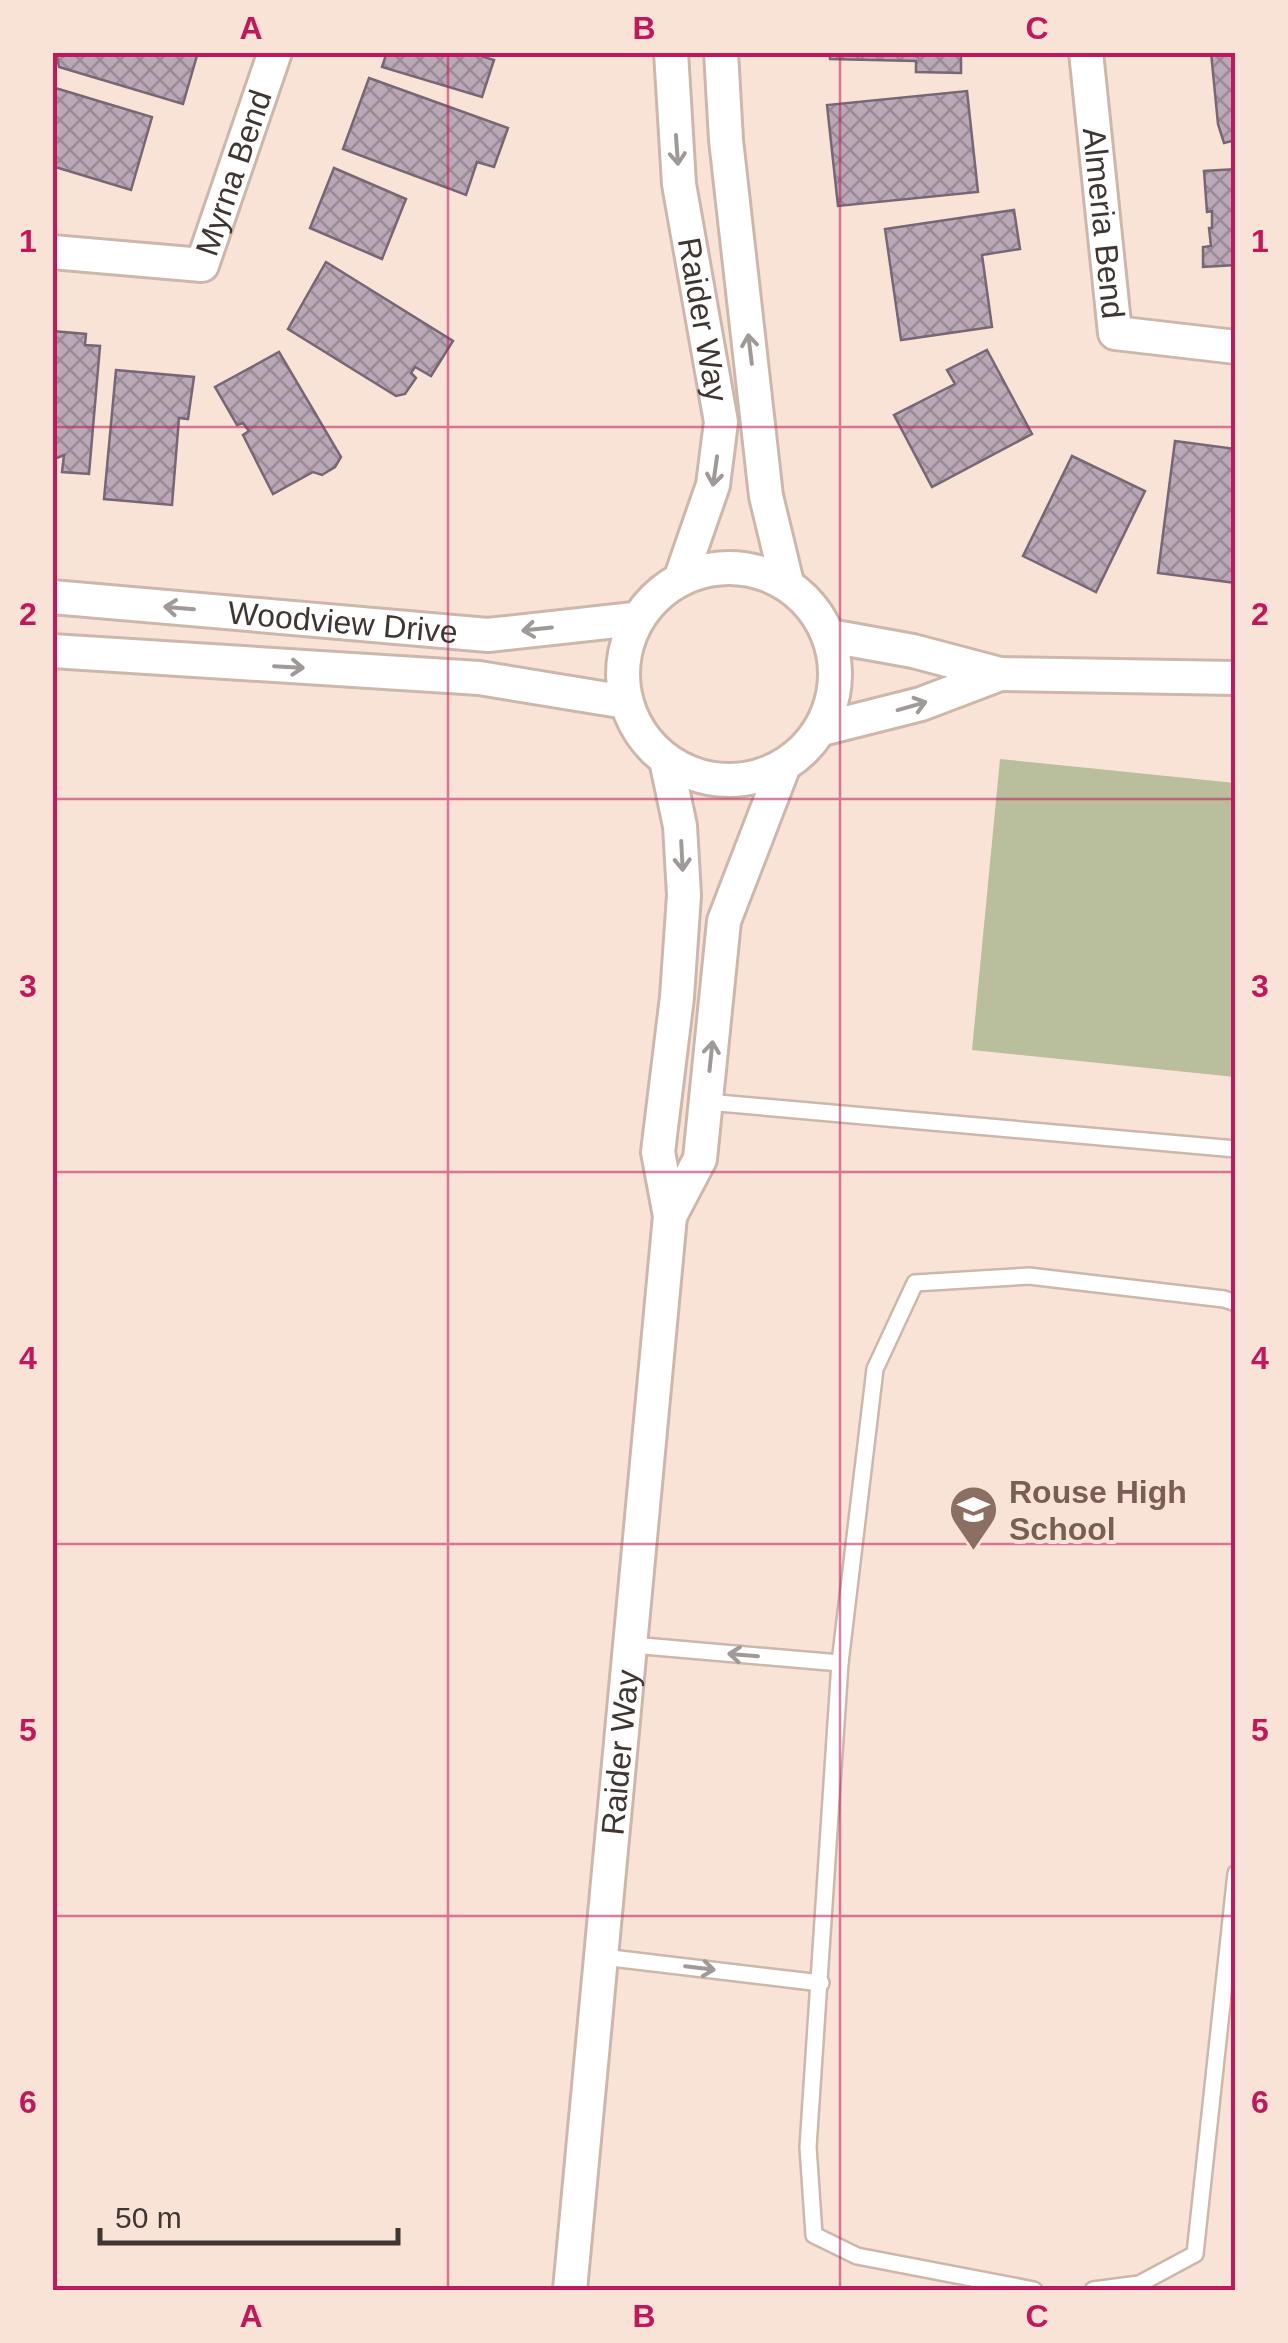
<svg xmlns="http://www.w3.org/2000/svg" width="1288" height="2343" font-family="Arial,sans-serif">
	<defs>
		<pattern id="building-cross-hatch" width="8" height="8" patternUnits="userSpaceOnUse" patternTransform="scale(2.5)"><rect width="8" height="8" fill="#baa8b7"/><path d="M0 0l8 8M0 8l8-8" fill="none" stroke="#998a95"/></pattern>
	</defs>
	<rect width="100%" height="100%" fill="#f9e3d6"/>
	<polygon fill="#b9bf9c" points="1000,759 1235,783 1235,1077 972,1050"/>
	<g fill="url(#building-cross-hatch)" stroke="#776675" stroke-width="2.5">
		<polygon points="56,52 198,52 183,104 59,67"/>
		<polygon points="387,52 485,52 484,57 494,60 482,97 382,67"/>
		<polygon points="830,52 961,52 961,73 916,72 916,61 830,59"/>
		<polygon points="1211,52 1236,52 1236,140 1224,143 1218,124"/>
		<polygon points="369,78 508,128 494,167 477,162 466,195 343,149"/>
		<polygon points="52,87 152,117 131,190 52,166"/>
		<polygon points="967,91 978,192 838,206 827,105"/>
		<polygon points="334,168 406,199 382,259 310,228"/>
		<polygon points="1236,169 1236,265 1203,267 1203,247 1211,246 1209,228 1212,228 1212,211 1207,212 1204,171"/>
		<polygon points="1014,210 1020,249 982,255 992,327 901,340 885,229"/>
		<polygon points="326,262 453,341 431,376 415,367 411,373 416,378 405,394 396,396 288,329"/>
		<polygon points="52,331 86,334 85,345 100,346 89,474 62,472 64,455 52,460"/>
		<polygon points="987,350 1032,434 932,487 894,415 955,384 947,370"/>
		<polygon points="279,352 341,457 335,467 322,475 313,472 273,494 243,435 249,431 243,423 237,425 215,387"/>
		<polygon points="116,370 194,377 188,419 179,418 172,505 104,499"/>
		<polygon points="1175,441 1236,449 1236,583 1158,573"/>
		<polygon points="1072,456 1145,491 1096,592 1023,556"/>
	</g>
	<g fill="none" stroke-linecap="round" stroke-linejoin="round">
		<defs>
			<g id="service">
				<polyline points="707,1102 1236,1149"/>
				<polyline points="632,1645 840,1663"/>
				<polyline points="603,1957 821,1983"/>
				<polyline points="1034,2290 857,2256 814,2235 808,2147 840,1663 875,1369 915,1283 1029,1276 1224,1299 1236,1303"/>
				<polyline points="1093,2290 1139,2284 1195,2254 1236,1873"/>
			</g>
			<g id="minor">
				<path id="s1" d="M671 52 679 184 721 422 713 485 680 580"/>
				<polyline points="721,52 726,140 766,496 787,583"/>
				<path id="s2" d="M1086 52 1115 333 1236 347"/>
				<path id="s3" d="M52 252 202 265 275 52"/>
				<circle cx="729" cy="674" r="106"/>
				<path id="s4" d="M52 597 488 635 634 619"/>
				<polyline points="830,636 913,651 1000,674 1236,678"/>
				<polyline points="52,651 479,678 626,702"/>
				<polyline points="822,729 921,704 1000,674"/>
				<polyline points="670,1216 700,1159 724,921 783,768"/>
				<path id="s5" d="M570 2290 670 1216 658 1152 677 997 684 895 680 826 666 760"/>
			</g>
		</defs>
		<use href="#service" stroke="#ccb7aa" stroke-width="20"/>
		<use href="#minor" stroke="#ccb7aa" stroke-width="38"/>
		<use href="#service" stroke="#fff" stroke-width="15"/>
		<use href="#minor" stroke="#fff" stroke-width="32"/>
	</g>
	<defs><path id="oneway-shaft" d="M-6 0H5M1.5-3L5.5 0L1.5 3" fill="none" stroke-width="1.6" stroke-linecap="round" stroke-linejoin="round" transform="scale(2.5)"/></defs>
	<g stroke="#9f9a98">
		<use href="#oneway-shaft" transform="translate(677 150) rotate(86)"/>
		<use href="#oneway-shaft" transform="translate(750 349) rotate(-97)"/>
		<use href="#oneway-shaft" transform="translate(715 471) rotate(98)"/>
		<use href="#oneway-shaft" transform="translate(179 608) rotate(-175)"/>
		<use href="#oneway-shaft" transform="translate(537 629) rotate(174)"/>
		<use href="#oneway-shaft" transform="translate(289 667) rotate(3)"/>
		<use href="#oneway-shaft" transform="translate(912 706) rotate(-16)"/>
		<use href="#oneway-shaft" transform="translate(682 856) rotate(87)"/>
		<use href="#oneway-shaft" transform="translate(711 1056) rotate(-84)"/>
		<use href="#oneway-shaft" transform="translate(743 1655) rotate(-175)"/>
		<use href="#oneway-shaft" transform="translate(700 1968) rotate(7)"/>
	</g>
	<path fill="none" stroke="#c2185b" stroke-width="2.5" stroke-opacity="0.55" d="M448 52V2290M840 52V2290M52 427H1236M52 799H1236M52 1172H1236M52 1544H1236M52 1916H1236"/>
	<defs>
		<symbol id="school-pin" viewBox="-11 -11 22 30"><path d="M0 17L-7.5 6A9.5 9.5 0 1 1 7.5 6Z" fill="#8d6e63" stroke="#f9e3d6"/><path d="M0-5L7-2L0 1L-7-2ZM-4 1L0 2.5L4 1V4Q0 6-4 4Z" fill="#fff"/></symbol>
	</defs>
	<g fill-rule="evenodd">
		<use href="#school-pin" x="946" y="1482" width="55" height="75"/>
	</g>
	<g text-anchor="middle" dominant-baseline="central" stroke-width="8" stroke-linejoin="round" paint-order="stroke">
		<g font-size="32" fill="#3f3631" stroke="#f9e3d6">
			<text stroke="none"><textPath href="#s3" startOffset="248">Myrna Bend</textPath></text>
			<text stroke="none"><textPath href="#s2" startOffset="172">Almeria Bend</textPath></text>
			<text stroke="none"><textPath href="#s1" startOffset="270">Raider Way</textPath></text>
			<text stroke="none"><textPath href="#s4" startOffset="292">Woodview Drive</textPath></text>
			<text stroke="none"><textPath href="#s5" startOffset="540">Raider Way</textPath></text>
		</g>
		<g font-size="32" font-weight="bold" fill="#785e54" stroke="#f9e3d6" text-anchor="start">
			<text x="1009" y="1492">Rouse High<tspan x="1009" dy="37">School</tspan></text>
		</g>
	</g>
	<rect width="1288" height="2343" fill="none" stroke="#f9e3d6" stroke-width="110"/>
	<path d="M100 2228v15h298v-15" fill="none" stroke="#3f3631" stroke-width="5"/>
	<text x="115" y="2228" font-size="30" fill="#3f3631" stroke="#f9e3d6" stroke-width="8" paint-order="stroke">50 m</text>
	<rect x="55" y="55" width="1178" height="2233" fill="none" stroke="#c2185b" stroke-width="4"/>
	<g font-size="32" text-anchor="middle" font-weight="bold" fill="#c2185b">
		<text x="251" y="39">A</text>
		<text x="644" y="39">B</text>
		<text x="1037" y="39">C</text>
		<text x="28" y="252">1</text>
		<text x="1260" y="252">1</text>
		<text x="28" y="625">2</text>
		<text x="1260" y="625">2</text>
		<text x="28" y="997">3</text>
		<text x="1260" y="997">3</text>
		<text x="28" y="1369">4</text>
		<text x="1260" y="1369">4</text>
		<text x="28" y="1741">5</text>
		<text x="1260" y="1741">5</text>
		<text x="28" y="2113">6</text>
		<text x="1260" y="2113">6</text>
		<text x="251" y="2327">A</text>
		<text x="644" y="2327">B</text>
		<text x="1037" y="2327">C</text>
	</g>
</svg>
